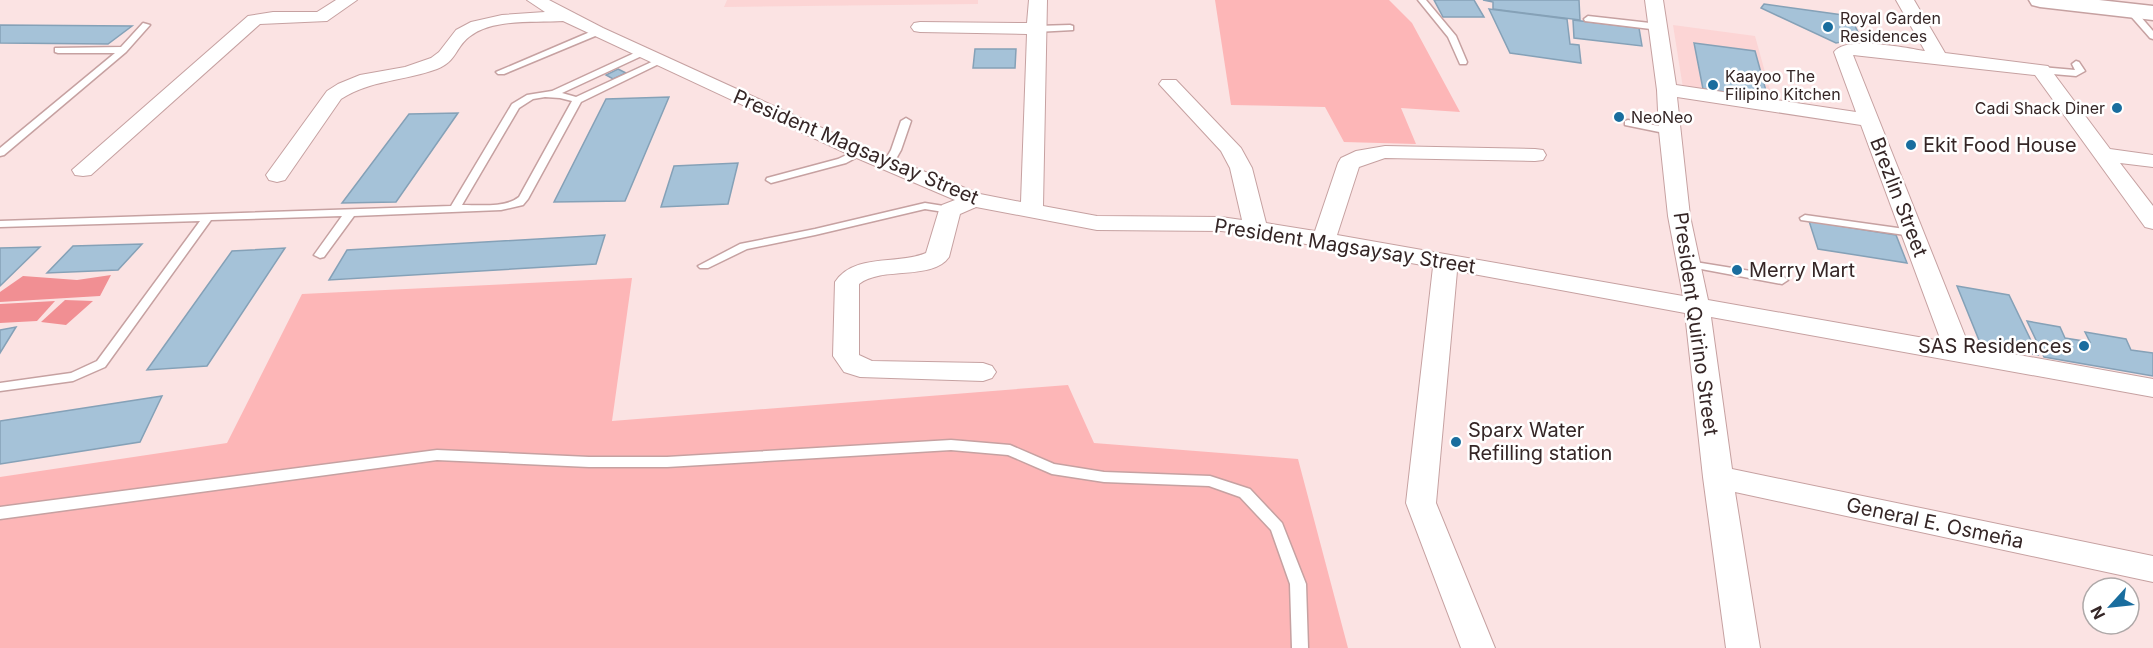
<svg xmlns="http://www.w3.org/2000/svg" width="2153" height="648" font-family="Inter,sans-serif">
	<rect width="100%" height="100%" fill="#fbe3e3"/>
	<g fill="#fcd5d5">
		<polygon points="727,0 978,0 978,4 724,7"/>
		<polygon points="1673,25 1755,36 1773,101 1683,88"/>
	</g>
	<g fill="#fdb6b7">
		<polygon points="1215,0 1389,0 1412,23 1460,112 1401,108 1416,144 1344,142 1325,107 1231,105"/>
		<polygon points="632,278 612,421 1068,385 1094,443 1298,459 1348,648 0,648 0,477 227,443 302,294"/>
	</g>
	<g fill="#f18f93">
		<polygon points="111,275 100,296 0,302 0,292 23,276 77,280"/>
		<polygon points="65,300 93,301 66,325 41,322"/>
		<polygon points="55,301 37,321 0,323 0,304"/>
	</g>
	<g fill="#a5c2d8" stroke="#85a1b7" stroke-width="1.5">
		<polygon points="1434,0 1474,0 1484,17 1443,17"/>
		<polygon points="1483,0 1579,0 1580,20 1493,9 1493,2"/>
		<polygon points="1764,4 1850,16 1861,38 1836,43 1761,8"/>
		<polygon points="1489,9 1567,19 1570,44 1579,45 1581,63 1510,53"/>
		<polygon points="1573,20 1639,28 1642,46 1574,38"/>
		<polygon points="0,25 132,26 108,44 0,43"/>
		<polygon points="1694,43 1755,51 1768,98 1703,89"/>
		<polygon points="975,49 1016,49 1015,68 973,68"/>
		<polygon points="618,69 626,73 613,79 606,75"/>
		<polygon points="669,97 625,201 554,202 606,99"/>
		<polygon points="458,113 396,202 342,203 409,114"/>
		<polygon points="738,163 728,204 661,207 674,166"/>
		<polygon points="1809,221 1896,235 1907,263 1818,249"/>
		<polygon points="605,235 596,264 329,280 347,250"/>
		<polygon points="142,244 118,270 47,273 73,246"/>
		<polygon points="40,247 0,286 0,248"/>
		<polygon points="285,248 207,366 147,370 232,251"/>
		<polygon points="1957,286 2009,295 2038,355 1981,345"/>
		<polygon points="2027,321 2060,327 2065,338 2090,342 2085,332 2126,339 2131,350 2153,353 2153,376 2044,357"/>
		<polygon points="16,327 0,353 0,330"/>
		<polygon points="162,396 140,442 0,464 0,421"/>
	</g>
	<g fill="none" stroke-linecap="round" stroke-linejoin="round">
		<defs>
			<g id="lane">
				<polygon points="1418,0 1426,0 1456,36 1467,62 1466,64 1460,64 1448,37"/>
				<polygon points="2128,9 2134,9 2153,31 2153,39 2150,38 2128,13"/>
				<polygon points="1588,16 1659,24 1663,27 1659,30 1585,21 1584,19"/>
				<polygon points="143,23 150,25 126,52 4,155 0,156 0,148 115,53 58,53 55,52 55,48 121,47"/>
				<polygon points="1070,25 1073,26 1073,30 1036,32 1032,29 1036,26"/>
				<polygon points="597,29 601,32 600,34 504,74 498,74 496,72"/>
				<path d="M643 49 647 52 646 54 562 93 576 97 658 59 661 58 665 61 581 102 528 199 523 205 501 210 354 216 324 257 320 258 314 255 342 216 211 220 105 367 73 381 0 391V383L71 373 97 361 200 221 0 227V221L451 206 512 104 527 95 552 91ZM545 97 560 98 572 101 519 197C506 208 479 205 462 205L519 108 533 99Z"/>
				<polygon points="2076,61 2079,62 2085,71 2076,76 2041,73 2037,70 2041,67 2075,70 2072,64"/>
				<polygon points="906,118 911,121 901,150 892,166 884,166 883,164 891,150 901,121"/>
				<polygon points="1628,120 1669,128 1674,131 1669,134 1625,125 1625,121"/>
				<polygon points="859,149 864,152 863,154 846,163 771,183 766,180 767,178 838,159"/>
				<polygon points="925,203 950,207 955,210 950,213 925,209 815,235 747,249 708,268 700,268 698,266 740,244 815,229"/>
				<polygon points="1805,215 1912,230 1917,233 1912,236 1801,220 1800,218"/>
				<polygon points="1689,261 1782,276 1788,280 1782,284 1685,266 1683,264"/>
				<polygon points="951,440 1010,445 1054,464 1104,472 1210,476 1250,489 1282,523 1306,584 1308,648 1292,648 1290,584 1271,530 1240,497 1209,486 1104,482 1052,474 1008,455 951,450 667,467 589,467 437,460 0,519 0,507 437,450 589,457 667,457"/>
			</g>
			<g id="street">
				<polygon points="336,0 357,0 327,21 260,24 91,175 83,176 75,175 72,170 248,16 273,12 317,12"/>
				<path d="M527 0H549L603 28 866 148 980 194 1021 202 1027 34 920 32 914 31 911 27 914 23 920 22 1027 23 1029 0H1047L1043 206 1097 216 1221 217 1242 220 1230 168 1221 151 1159 84 1162 80H1176L1241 148 1252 168 1266 223 1315 231 1338 163 1341 158 1356 151 1385 146 1535 149 1543 150 1546 155 1543 160 1535 161 1385 158 1359 167 1337 235 1683 296 1668 216 1659 131 1657 90 1645 0H1663L1676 85 1856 112 1834 52C1846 35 1906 48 1925 51L1896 0H1914L1945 53 2048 66 2110 149 2153 155V167L2120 163 2153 206V229L2145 227 2035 75 1853 55 1969 346 2153 379V397L1711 317 1732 469 2153 556V582L1735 492 1760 648H1726L1703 477 1685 313 1457 271 1436 503 1495 648H1461L1406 503 1433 267 1256 235 1221 231 1097 230 976 207 960 214 949 257C933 281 881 266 859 284V355L872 361 983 363 992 366 996 372 992 378 983 381 860 377 844 372 833 356 835 282C854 253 898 265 926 253L939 210 942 205 955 200 852 156 563 21C535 23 492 18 469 37 455 48 457 61 437 69 405 81 370 80 341 99L285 180 277 182 269 180 266 175 327 91 338 84 360 75 405 67 431 58 439 52 456 30 471 22 502 15 545 12ZM1677 97 1861 125 1941 341 1708 300 1690 216Z"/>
			</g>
			<polygon id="secondary" points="2029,0 2099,0 2153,6 2153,20 2040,7 2032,5"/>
		</defs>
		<use href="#lane" stroke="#c6a1a1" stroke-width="3"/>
		<use href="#street" stroke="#c6a1a1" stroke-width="2"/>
		<use href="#secondary" stroke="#c6a1a1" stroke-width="3"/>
		<use href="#lane" fill="#fff" fill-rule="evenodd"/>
		<use href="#street" fill="#fff" fill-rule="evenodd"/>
		<use href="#secondary" fill="#fff" fill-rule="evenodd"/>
	</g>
	<g fill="#196d9e" stroke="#fff" stroke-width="2">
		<circle cx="1828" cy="27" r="6"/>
		<circle cx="1713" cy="85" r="6"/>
		<circle cx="2117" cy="108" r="6"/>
		<circle cx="1619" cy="117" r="6"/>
		<circle cx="1911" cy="145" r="6"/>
		<circle cx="1737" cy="270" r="6"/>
		<circle cx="2084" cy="346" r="6"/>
		<circle cx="1456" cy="442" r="6"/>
	</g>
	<g text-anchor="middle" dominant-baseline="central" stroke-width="5" stroke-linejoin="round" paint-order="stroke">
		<g font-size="16" fill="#352626" stroke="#fff" text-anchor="start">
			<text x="1840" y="18">Royal Garden<tspan x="1840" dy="18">Residences</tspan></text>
			<text x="1725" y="76">Kaayoo The<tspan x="1725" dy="18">Filipino Kitchen</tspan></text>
			<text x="2105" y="108" text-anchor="end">Cadi Shack Diner</text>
			<text x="1631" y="117">NeoNeo</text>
		</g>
		<g font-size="20" fill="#352626" stroke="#fff" text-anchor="start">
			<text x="1923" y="145">Ekit Food House</text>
			<text x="1749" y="270">Merry Mart</text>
			<text x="2072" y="346" text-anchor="end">SAS Residences</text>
			<text x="1468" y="430">Sparx Water<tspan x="1468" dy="23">Refilling station</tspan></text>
		</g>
		<g font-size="20" fill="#352626" stroke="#fff">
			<text transform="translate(856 147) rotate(23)">President Magsaysay Street</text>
			<text transform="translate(1899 197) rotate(69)">Brezlin Street</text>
			<text transform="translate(1345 246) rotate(9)">President Magsaysay Street</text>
			<text transform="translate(1696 324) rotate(82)">President Quirino Street</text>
			<text transform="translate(1935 523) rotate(12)">General E. Osmeña</text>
		</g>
	</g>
	<g transform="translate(2111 606) rotate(243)"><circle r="28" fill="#ffffff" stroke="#aea8a8" stroke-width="1.5"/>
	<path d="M0-4.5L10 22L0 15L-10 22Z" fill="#196d9e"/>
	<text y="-9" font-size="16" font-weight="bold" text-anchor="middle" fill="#352626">N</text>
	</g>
</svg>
